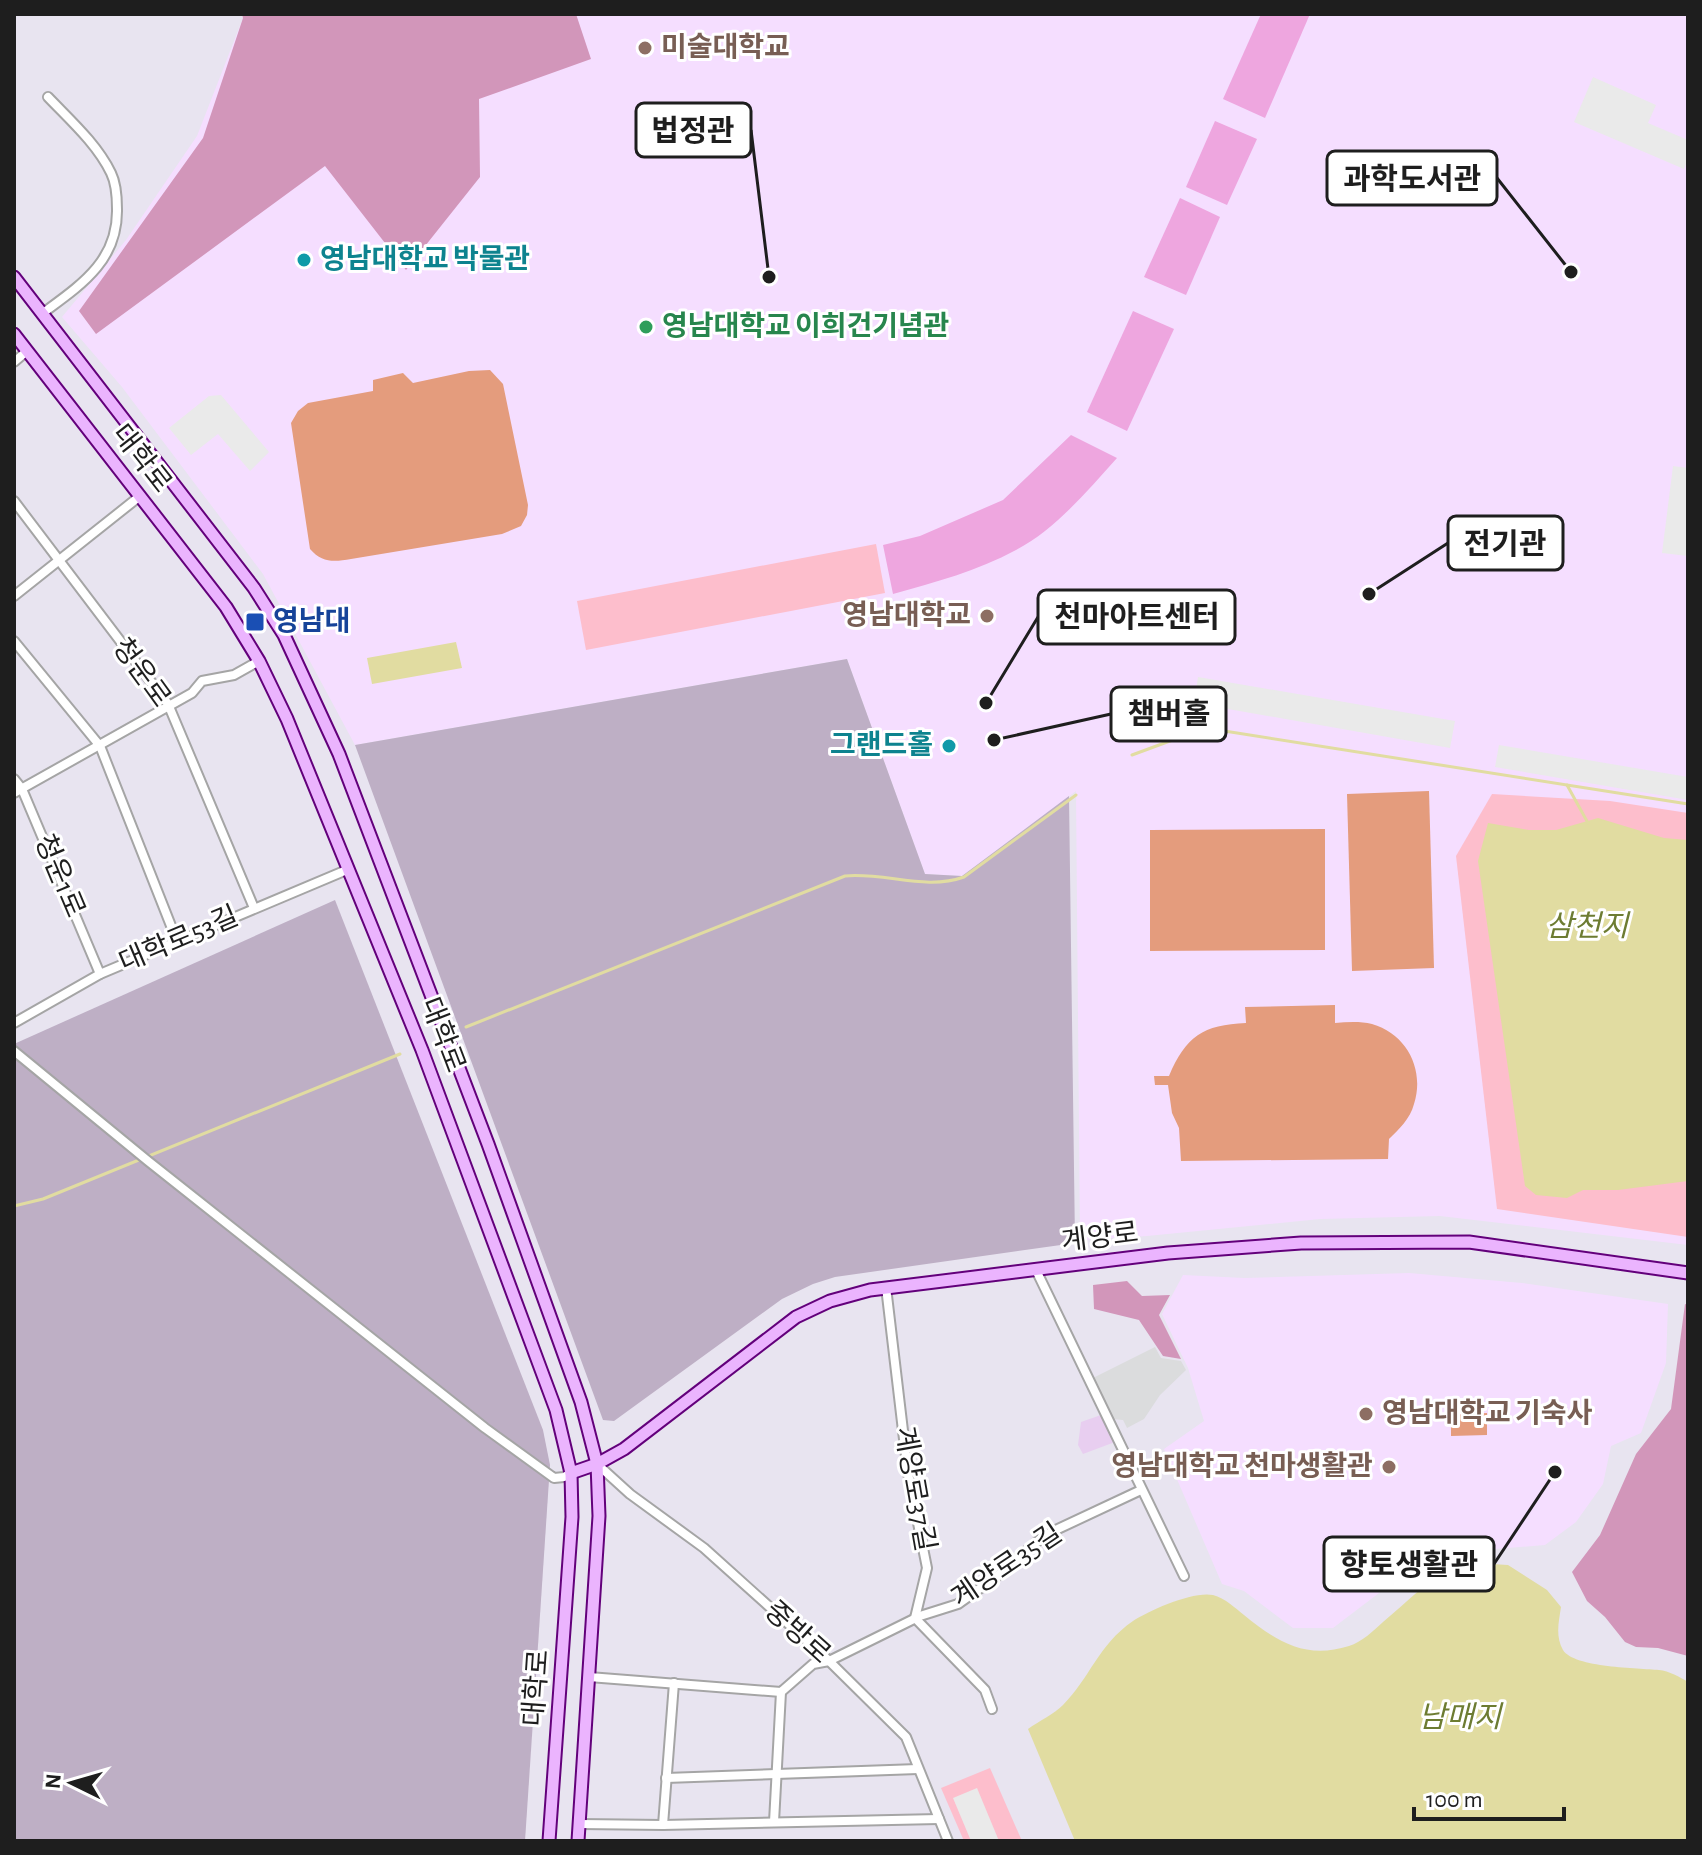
<svg xmlns="http://www.w3.org/2000/svg" width="1702" height="1855" font-family="'Alegreya Sans','Noto Sans KR',sans-serif">
	<rect width="100%" height="100%" fill="#e8e4f0"/>
	<polygon fill="#dbdcdd" points="1155,1347 1161,1358 1181,1361 1186,1370 1160,1395 1144,1419 1127,1428 1123,1420 1112,1419 1093,1378"/>
	<g fill="#f5deff">
		<polygon points="242,14 1688,14 1688,1245 1440,1216 1320,1219 1147,1236 1080,1240 1076,791 962,876 925,874 847,659 355,745 263,574 122,387 62,317 126,240 197,136 243,18"/>
		<polygon points="1409,1273 1522,1283 1668,1304 1666,1363 1641,1433 1611,1446 1603,1484 1576,1522 1545,1545 1495,1549 1450,1539 1333,1628 1293,1628 1244,1591 1222,1584 1164,1449 1204,1421 1188,1368 1162,1314 1183,1275 1244,1278"/>
	</g>
	<g fill="#beafc5">
		<polygon points="847,659 925,874 962,876 1069,796 1075,1243 835,1277 813,1284 782,1299 614,1421 603,1420 355,745"/>
		<polygon points="335,900 543,1430 550,1465 525,1841 14,1841 14,1044"/>
	</g>
	<polygon fill="#e8cef0" points="1101,1415 1115,1442 1083,1454 1078,1445 1081,1422"/>
	<g fill="#eea6df">
		<polygon points="1261,14 1310,14 1265,118 1223,99"/>
		<polygon points="1215,121 1257,139 1227,205 1186,187"/>
		<polygon points="1180,198 1220,217 1186,295 1144,277"/>
		<polygon points="1133,311 1174,329 1127,431 1087,412"/>
		<path d="M1071 435 1117 458C1087 491 1056 529 1016 550 977 571 936 582 893 594L883 545 920 536 1003 500Z"/>
	</g>
	<g fill="#d296ba">
		<polygon points="242,14 576,14 591,59 479,99 480,177 406,270 325,166 96,334 79,311 203,138 243,18"/>
		<polygon points="1127,1281 1142,1296 1170,1295 1159,1315 1181,1359 1163,1356 1139,1320 1094,1309 1093,1285"/>
		<polygon points="1685,1304 1688,1305 1688,1656 1658,1648 1636,1647 1625,1642 1605,1617 1587,1601 1572,1572 1600,1535 1636,1454 1671,1409"/>
	</g>
	<g fill="#fdbecc">
		<polygon points="876,544 885,593 586,650 577,601"/>
		<polygon points="1492,794 1610,801 1688,813 1688,1237 1497,1209 1456,856"/>
		<polygon points="990,1768 1022,1841 964,1841 941,1788"/>
	</g>
	<g fill="#e49c7d">
		<path d="M490 370 503 384 528 505 527 515 521 526 502 534 351 559C334 562 322 563 310 549L291 423 298 411 308 403 373 391V380L403 373 413 383 469 371Z"/>
		<polygon points="1429,791 1434,968 1352,971 1347,794"/>
		<polygon points="1325,829 1325,950 1150,951 1150,830"/>
		<path d="M1335 1005V1023C1347 1022 1360 1021 1372 1024 1407 1034 1425 1070 1414 1104 1410 1119 1399 1129 1389 1139L1388 1159 1181 1161 1179 1128 1172 1113 1168 1085H1155L1154 1076H1169C1186 1036 1203 1025 1246 1023L1245 1007Z"/>
		<polygon points="1487,1413 1487,1435 1451,1436 1451,1415"/>
	</g>
	<g fill="#eaeaea">
		<polygon points="1593,77 1656,105 1648,123 1688,140 1688,160 1684,169 1574,122"/>
		<polygon points="221,395 269,452 250,471 218,434 191,455 169,428 209,396"/>
		<polygon points="1673,466 1688,468 1688,556 1662,553"/>
		<polygon points="1198,677 1455,721 1450,748 1194,703"/>
		<polygon points="1499,745 1688,777 1688,800 1495,767"/>
		<polygon points="977,1788 999,1841 971,1841 953,1798"/>
	</g>
	<g fill="#e1dca1">
		<polygon points="456,642 462,668 372,684 367,658"/>
		<polygon points="1598,818 1664,838 1688,840 1688,1181 1618,1190 1583,1190 1567,1198 1536,1195 1525,1186 1478,861 1488,823 1529,830 1556,830"/>
		<path d="M1460 1562 1508 1565 1547 1590 1561 1607C1559 1621 1555 1636 1563 1650 1574 1668 1639 1668 1659 1670 1669 1671 1680 1677 1688 1682V1841H1075L1028 1729C1039 1721 1054 1714 1063 1705 1090 1678 1098 1645 1133 1621 1150 1610 1193 1591 1213 1595 1225 1598 1235 1608 1244 1615 1276 1641 1305 1660 1349 1646 1362 1642 1373 1631 1383 1622 1408 1601 1431 1577 1460 1562Z"/>
	</g>
	<g fill="none" stroke-linecap="round" stroke-linejoin="round">
		<g stroke="#e1dca1" stroke-width="3">
			<polyline points="1132,755 1178,738 1218,730 1688,804"/>
			<polyline points="1567,785 1588,823"/>
			<path d="M466 1027 845 876C885 872 925 891 964 877L1076 795"/>
			<polyline points="14,1206 43,1199 400,1054"/>
		</g>
		<defs>
			<g id="street">
				<path d="M43 313C81 285 118 261 117 209 117 198 116 183 111 173 97 144 70 120 48 97"/>
				<polyline points="14,362 27,351"/>
				<polyline points="14,501 168,704 254,908"/>
				<polyline points="14,596 140,496"/>
				<polyline points="14,641 100,746 177,941"/>
				<polyline points="14,779 22,789 100,974"/>
				<polyline points="14,793 192,693 202,681 234,675 259,661"/>
				<polyline points="14,1023 100,974 349,869"/>
				<polyline points="14,1051 148,1161 485,1428 554,1478 564,1477 571,1473"/>
				<polyline points="1036,1270 1184,1576"/>
				<polyline points="886,1287 908,1473 927,1568 915,1618 985,1690 992,1709"/>
				<polyline points="597,1464 630,1494 704,1548 823,1655 906,1737 948,1841"/>
				<polyline points="589,1677 781,1692 813,1664 829,1661 920,1616 958,1604 996,1577 1045,1535 1141,1490"/>
				<polyline points="666,1778 918,1769"/>
				<polyline points="774,1822 781,1692"/>
				<polyline points="580,1824 663,1825 939,1819"/>
				<polyline points="663,1825 674,1683"/>
			</g>
			<g id="secondary">
				<polyline points="14,277 254,588 284,635 339,754 488,1144 581,1402 597,1464 599,1516 578,1841"/>
				<polyline points="14,334 226,607 259,661 287,719 422,1050 556,1410 571,1473 572,1517 549,1841"/>
				<polyline points="571,1473 597,1464 624,1449 796,1317 830,1301 870,1290 1168,1253 1301,1243 1469,1242 1688,1273"/>
			</g>
		</defs>
		<use href="#street" stroke="#a5a5a5" stroke-width="12"/>
		<use href="#secondary" stroke="#63007b" stroke-width="15"/>
		<use href="#street" stroke="#fff" stroke-width="8"/>
		<use href="#secondary" stroke="#ebb4fe" stroke-width="11"/>
	</g>
	<g fill="#8d6e63" stroke="#fff" stroke-width="3">
		<circle cx="645" cy="48" r="8"/>
		<circle cx="987" cy="616" r="8"/>
		<circle cx="1366" cy="1414" r="8"/>
		<circle cx="1389" cy="1467" r="8"/>
	</g>
	<g fill="#0f9aa8" stroke="#fff" stroke-width="3">
		<circle cx="304" cy="260" r="8"/>
		<circle cx="949" cy="746" r="8"/>
	</g>
	<circle fill="#2e9e5b" stroke="#fff" stroke-width="3" cx="646" cy="327" r="8"/>
	<rect fill="#1a4fb4" stroke="#fff" stroke-width="3" x="245" y="612" width="20" height="20" rx="4"/>
	<g text-anchor="middle" dominant-baseline="central" stroke-width="6" stroke-linejoin="round" paint-order="stroke">
		<g font-size="28" font-weight="bold" fill="#785e54" stroke="#fff" text-anchor="start">
			<text x="661" y="48">미술대학교</text>
			<text x="971" y="616" text-anchor="end">영남대학교</text>
			<text x="1382" y="1414">영남대학교 기숙사</text>
			<text x="1373" y="1467" text-anchor="end">영남대학교 천마생활관</text>
		</g>
		<g font-size="28" font-weight="bold" fill="#0d838f" stroke="#fff" text-anchor="start">
			<text x="320" y="260">영남대학교 박물관</text>
			<text x="933" y="746" text-anchor="end">그랜드홀</text>
		</g>
		<g font-size="28" font-weight="bold" fill="#27864d" stroke="#fff" text-anchor="start">
			<text x="662" y="327">영남대학교 이희건기념관</text>
		</g>
		<g font-size="28" fill="#1e1e1e" stroke="#fff">
			<text transform="translate(141 459) rotate(52)">대학로</text>
			<text transform="translate(141 673) rotate(54)">청운로</text>
			<text transform="translate(59 876) rotate(67)">청운1로</text>
			<text transform="translate(179 940) rotate(-23)">대학로53길</text>
			<text transform="translate(442 1035) rotate(69)">대학로</text>
			<text transform="translate(1100 1238) rotate(-7)">계양로</text>
			<text transform="translate(914 1489) rotate(80)">계양로37길</text>
			<text transform="translate(1007 1566) rotate(-34)">계양로35길</text>
			<text transform="translate(797 1633) rotate(42)">중방로</text>
			<text transform="translate(537 1688) rotate(-86)">대학로</text>
		</g>
		<g font-size="28" font-weight="bold" fill="#164399" stroke="#fff" text-anchor="start">
			<text x="273" y="622">영남대</text>
		</g>
		<g font-size="30" font-style="italic" fill="#6d7c32" stroke="#fff">
			<text x="1587" y="927">삼천지</text>
			<text x="1460" y="1718">남매지</text>
		</g>
	</g>
	<path fill="none" stroke="#1e1e1e" stroke-width="3" d="M769 277L751 130M1571 272L1497 178M1369 594L1448 543M986 703L1038 617M994 740L1111 714M1555 1472L1494 1564"/>
	<g fill="#1e1e1e" stroke="#fff" stroke-width="3">
		<circle cx="769" cy="277" r="8"/>
		<circle cx="1571" cy="272" r="8"/>
		<circle cx="1369" cy="594" r="8"/>
		<circle cx="986" cy="703" r="8"/>
		<circle cx="994" cy="740" r="8"/>
		<circle cx="1555" cy="1472" r="8"/>
	</g>
	<g fill="#fff" stroke="#1e1e1e" stroke-width="3">
		<rect x="636" y="103" width="115" height="54" rx="8"/>
		<rect x="1327" y="151" width="170" height="54" rx="8"/>
		<rect x="1448" y="516" width="115" height="54" rx="8"/>
		<rect x="1038" y="590" width="197" height="54" rx="8"/>
		<rect x="1111" y="687" width="115" height="54" rx="8"/>
		<rect x="1324" y="1537" width="170" height="54" rx="8"/>
	</g>
	<g font-size="30" text-anchor="middle" font-weight="bold" fill="#1e1e1e">
		<text x="693" y="141">법정관</text>
		<text x="1412" y="189">과학도서관</text>
		<text x="1505" y="554">전기관</text>
		<text x="1137" y="627">천마아트센터</text>
		<text x="1169" y="724">챔버홀</text>
		<text x="1409" y="1575">향토생활관</text>
	</g>
	<rect width="1702" height="1855" fill="none" stroke="#1e1e1e" stroke-width="32"/>
	<g transform="translate(72 1783) rotate(275)" stroke="#ffffff" stroke-width="6" paint-order="stroke">
	<path d="M0-6L14 30L0 20L-14 30Z" fill="#1e1e1e"/>
	<text y="-12" font-size="22" font-weight="bold" text-anchor="middle" fill="#1e1e1e">N</text>
	</g>
	<path d="M1414 1807v12h150v-12" fill="none" stroke="#1e1e1e" stroke-width="4"/>
	<text x="1426" y="1807" font-size="24" fill="#1e1e1e" stroke="#ffffff" stroke-width="6" paint-order="stroke">100 m</text>
</svg>
